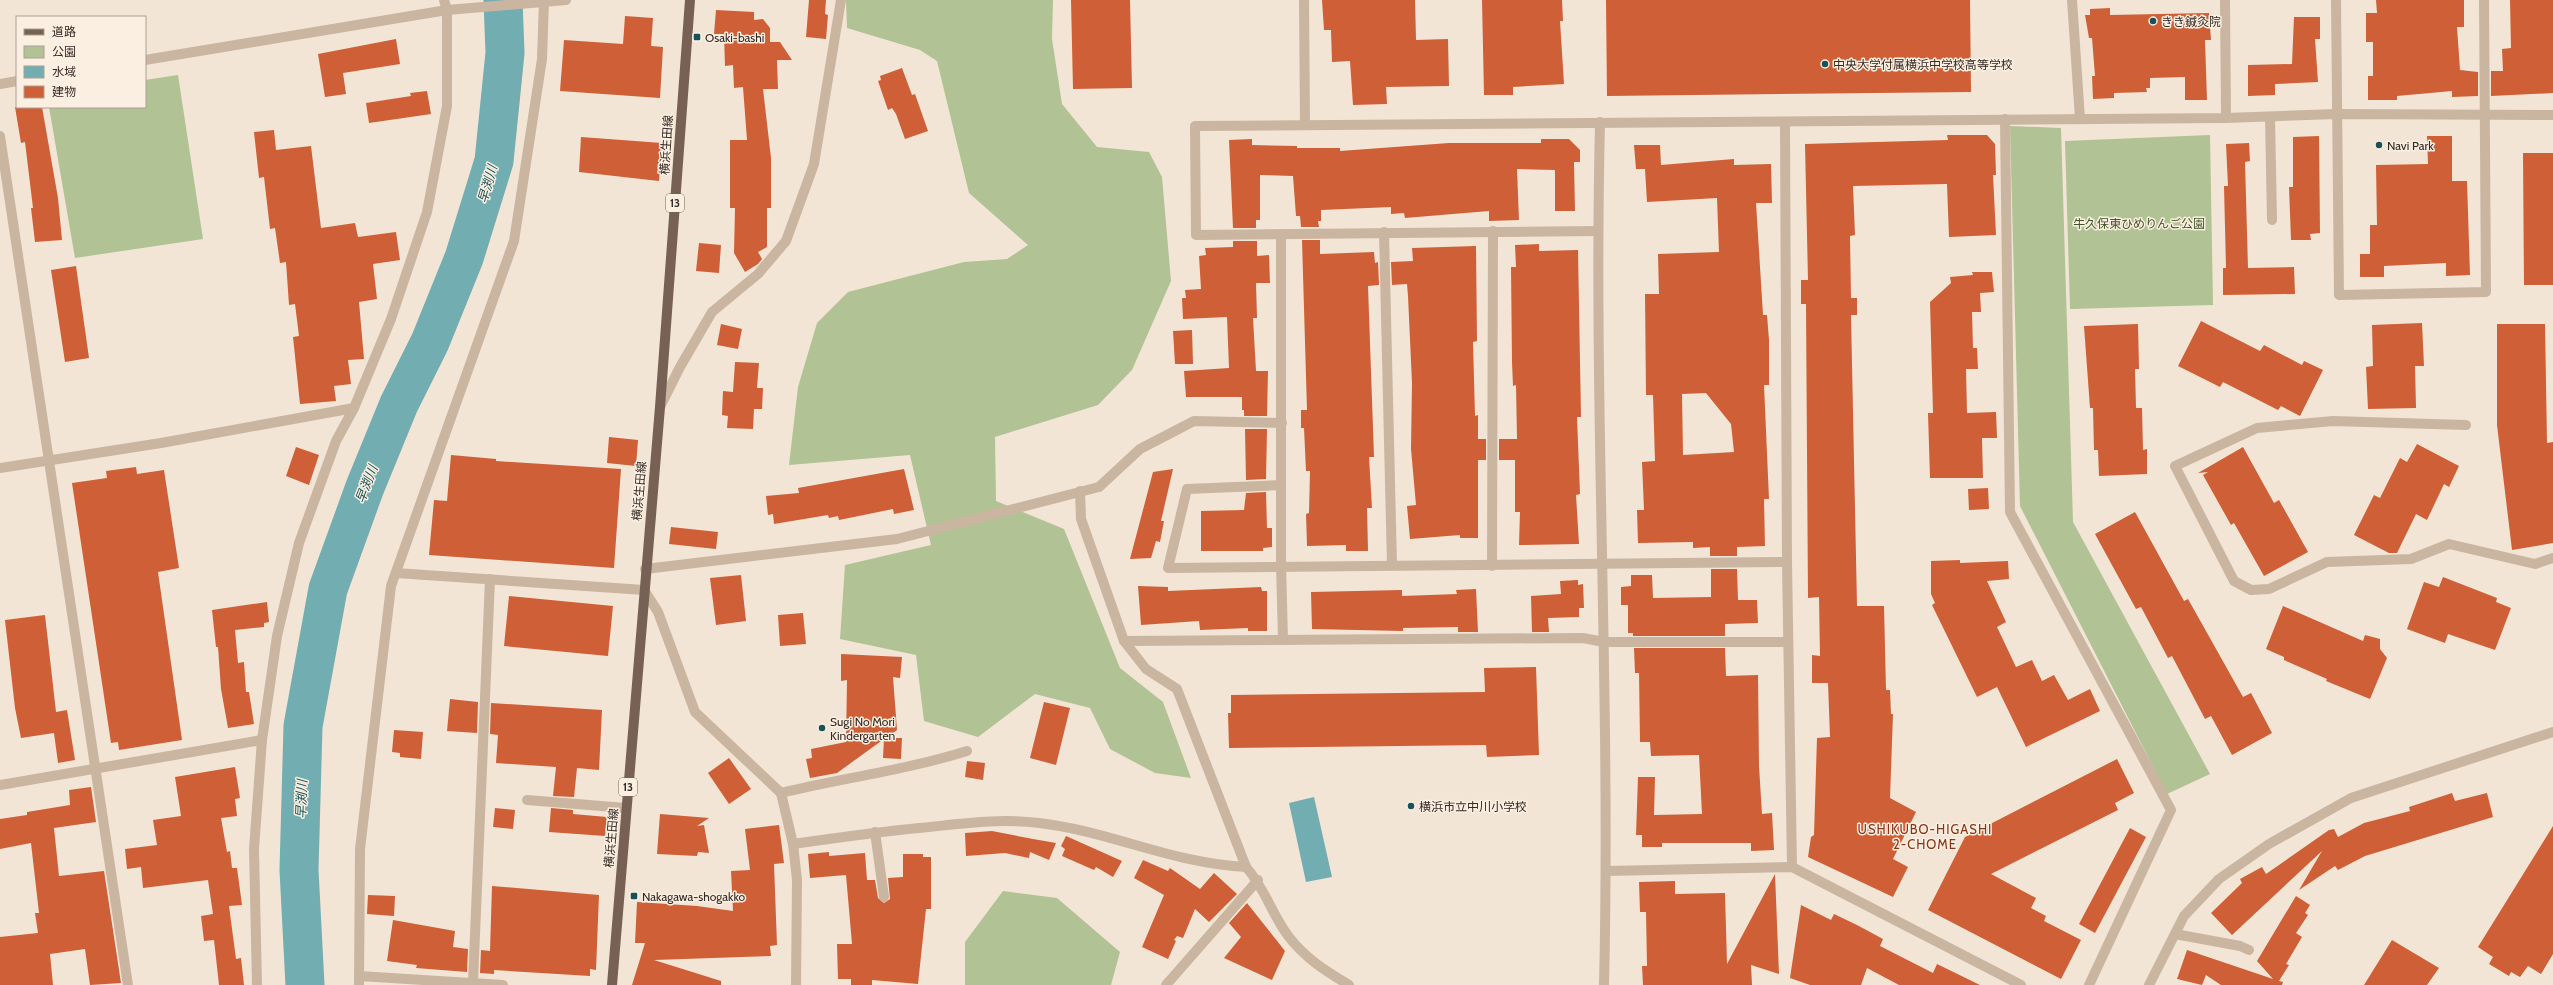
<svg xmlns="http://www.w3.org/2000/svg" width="2553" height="985" font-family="Cabin,'Noto Sans JP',sans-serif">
	<rect width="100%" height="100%" fill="#f2e5d5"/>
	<g fill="#b1c294">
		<polygon points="846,0 1053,0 1052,39 1062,104 1097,147 1149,152 1162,177 1171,281 1132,370 1098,405 995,437 996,501 1064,529 1120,668 1163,702 1191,778 1155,773 1110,749 1090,708 1035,694 978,737 924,721 916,655 840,639 845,565 931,545 910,455 789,465 798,387 817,323 848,292 964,262 1007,259 1028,245 969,193 937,61 920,50 847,28"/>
		<polygon points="178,75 203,239 75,258 49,107 145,107 145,80"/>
		<polygon points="2010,126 2061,128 2073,522 2210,774 2167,794 2020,506"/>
		<polygon points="2210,135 2213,305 2070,309 2065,141"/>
		<polygon points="1003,891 1057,898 1120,952 1111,985 965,985 965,942"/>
	</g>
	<polygon fill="#72adb1" points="1314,797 1332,877 1306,882 1289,803"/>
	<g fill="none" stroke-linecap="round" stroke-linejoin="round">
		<polyline stroke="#72adb1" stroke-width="39" points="305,985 299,870 303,726 328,589 365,487 399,404 430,342 464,258 494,161 505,53 503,0"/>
	</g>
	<g fill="#cf5f36" fill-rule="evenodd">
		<polygon points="809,0 826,0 825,14 828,15 826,39 806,37"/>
		<polygon points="1071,0 1130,0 1132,88 1073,89"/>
		<polygon points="1322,0 1415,0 1416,40 1448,39 1449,86 1386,87 1387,104 1353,105 1350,61 1332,62 1331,30 1324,30"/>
		<polygon points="1482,0 1562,0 1563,21 1560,21 1564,84 1513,87 1513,95 1484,95"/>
		<polygon points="1606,0 1970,0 1971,92 1607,96"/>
		<polygon points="2376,0 2464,0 2464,27 2457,27 2460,70 2478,72 2478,96 2452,97 2452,91 2397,96 2397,100 2368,100 2368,76 2373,76 2373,42 2366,42 2366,13 2377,13"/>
		<polygon points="2510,0 2553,0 2553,93 2491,96 2491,71 2503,71 2502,49 2511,48"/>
		<polygon points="2110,8 2110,15 2209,13 2211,40 2205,40 2207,100 2185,100 2185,77 2150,78 2150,88 2146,88 2147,92 2114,93 2114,98 2093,99 2092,76 2095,76 2092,38 2089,38 2085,15 2090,15 2090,9"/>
		<polygon points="716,10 754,12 754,20 763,19 770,28 770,42 780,42 792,60 777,60 778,89 763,89 771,158 771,208 767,208 767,247 758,252 762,259 758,264 745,272 734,253 735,208 730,208 730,140 747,140 743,87 734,88 733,65 725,66 724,34 714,34"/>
		<polygon points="625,16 653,18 651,46 663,47 660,98 560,91 564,40 623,44"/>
		<polygon points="2294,17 2320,17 2320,39 2315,39 2318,82 2275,84 2275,95 2248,96 2248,65 2292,64"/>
		<polygon points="396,39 400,64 343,73 346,94 325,97 318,54"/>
		<polygon points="902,68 912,95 915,94 928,131 905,139 896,114 892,108 888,110 878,81 881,80 880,76"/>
		<polygon points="427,91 431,114 369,123 366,103 411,96 410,93"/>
		<polygon points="15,107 42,107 58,198 62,240 35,242 31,208 33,208 25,142 21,143"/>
		<polygon points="274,130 276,150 311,146 321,228 355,223 358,237 396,232 400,260 373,264 377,299 359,302 364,359 348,360 351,384 334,386 336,401 300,404 293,337 299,336 295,304 289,305 286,262 280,263 275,228 270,229 264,177 259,178 254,132"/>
		<polygon points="1947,135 1987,135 1995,144 1996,175 1993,175 1996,235 1949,237 1947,184 1853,186 1855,235 1850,236 1851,298 1857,298 1857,315 1851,315 1857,606 1884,606 1886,690 1890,690 1891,714 1893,714 1890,798 1916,812 1893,859 1908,867 1893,897 1808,857 1811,837 1814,835 1817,738 1830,737 1828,683 1812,683 1812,655 1820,656 1819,597 1808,598 1806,304 1801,304 1801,280 1808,280 1805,144 1948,140"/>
		<polygon points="2319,136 2320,233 2310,234 2311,240 2291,240 2289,187 2293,187 2293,137"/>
		<polygon points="2427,136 2452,136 2452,181 2467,181 2470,275 2446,276 2446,263 2384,266 2384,277 2360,277 2360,254 2370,254 2370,225 2377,225 2376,165 2428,164"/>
		<polygon points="581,137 662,143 659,181 579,172"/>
		<polygon points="1252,139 1252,145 1297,146 1297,148 1340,148 1340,151 1449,143 1541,143 1541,139 1569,139 1580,150 1580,162 1574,162 1575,211 1555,211 1555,170 1517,169 1519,220 1489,221 1489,211 1405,218 1404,213 1391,214 1391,207 1321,210 1321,221 1318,221 1319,227 1301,227 1300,216 1296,216 1293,176 1260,175 1260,220 1256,220 1256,228 1233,228 1229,140"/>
		<polygon points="2249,143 2250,161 2245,162 2248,268 2294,267 2295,294 2223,295 2223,268 2226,268 2224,186 2228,186 2226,144"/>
		<path d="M1634 145H1660L1661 165 1734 159V165L1771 164 1772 203H1756L1763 315H1767L1769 340V385H1764L1769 499H1764L1765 546 1737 547V556H1710V547L1693 548V542L1638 543 1637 510H1644L1642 462 1655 461 1653 395H1646L1645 294H1659L1658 254 1719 252 1717 198 1647 202 1645 169H1636ZM1706 393 1731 424 1734 452 1683 455 1682 394Z"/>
		<polygon points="2523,153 2553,153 2553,285 2524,285"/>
		<polygon points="1302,240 1320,240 1320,254 1374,252 1375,263 1378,262 1379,285 1368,286 1374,457 1369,457 1372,508 1367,508 1368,551 1346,551 1346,545 1307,546 1306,514 1309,513 1310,471 1306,471 1304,428 1301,428 1301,410 1307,410"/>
		<polygon points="1233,241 1257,241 1257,256 1269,255 1270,283 1256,283 1257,318 1253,318 1256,371 1268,371 1267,416 1244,416 1244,410 1242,410 1242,397 1186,397 1184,371 1229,368 1227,317 1183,319 1182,298 1186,298 1185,290 1201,289 1199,256 1206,255 1205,248 1233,247"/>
		<polygon points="699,243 721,245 719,273 696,271"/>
		<polygon points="1539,244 1539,251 1578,250 1581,417 1577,417 1580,494 1576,495 1579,544 1519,545 1520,512 1515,512 1515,460 1499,460 1499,439 1517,439 1516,385 1513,386 1512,362 1511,267 1516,267 1515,245"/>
		<polygon points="1476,246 1477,341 1473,342 1475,416 1478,415 1478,439 1486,439 1486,460 1478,460 1478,538 1460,538 1460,535 1410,539 1407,506 1416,505 1411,449 1412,383 1408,296 1407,284 1392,285 1391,262 1413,261 1412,248"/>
		<polygon points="76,266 89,358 65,362 51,270"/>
		<polygon points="1972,272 1992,272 1994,292 1980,293 1981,312 1972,312 1973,348 1977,348 1978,369 1966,369 1967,413 1996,412 1997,438 1982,438 1983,478 1930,478 1928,413 1933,413 1930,302 1951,283 1950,277 1973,275"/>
		<polygon points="2201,321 2260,351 2264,345 2302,365 2304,361 2323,370 2300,416 2281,406 2278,410 2223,382 2220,387 2178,366"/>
		<polygon points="2422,323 2424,366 2415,366 2416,408 2368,409 2366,367 2373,366 2372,325"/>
		<polygon points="721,324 742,329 738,349 717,345"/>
		<polygon points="2138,324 2139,369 2135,369 2136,408 2142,408 2143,450 2147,449 2147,474 2099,476 2098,450 2094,450 2093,408 2090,408 2084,326"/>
		<polygon points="2497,324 2545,324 2547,443 2553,442 2553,543 2512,550 2497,425"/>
		<polygon points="1192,330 1193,364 1175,364 1173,331"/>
		<polygon points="735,362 759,363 757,388 763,388 762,409 754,409 753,429 727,428 728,416 722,415 723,391 733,392"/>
		<polygon points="1245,429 1267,429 1266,479 1246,480"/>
		<polygon points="609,437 638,440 636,466 607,463"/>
		<polygon points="2417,444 2459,466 2449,487 2444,484 2427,520 2416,514 2397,553 2389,553 2354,535 2374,495 2380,498 2400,458 2407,462"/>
		<polygon points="296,447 319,455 309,485 286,476"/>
		<polygon points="2243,447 2274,503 2279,500 2308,552 2264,576 2234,523 2231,525 2203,475 2208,472 2198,473"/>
		<polygon points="451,455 496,459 496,461 621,469 614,568 429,555 434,500 447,501"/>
		<polygon points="136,467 137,474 164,470 179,568 158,572 182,740 119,750 118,742 111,743 72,483 107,478 106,471"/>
		<polygon points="904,469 914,510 894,514 893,509 839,520 838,516 829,518 828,515 774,524 773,514 768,515 766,496 799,493 798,488"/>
		<polygon points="1173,469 1161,521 1164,521 1160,542 1156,541 1151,558 1130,559 1153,472"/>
		<polygon points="1988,488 1989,509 1969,510 1968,489"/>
		<polygon points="1266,492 1267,528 1272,528 1272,547 1263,548 1263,551 1201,551 1201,511 1244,510 1246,493"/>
		<polygon points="2135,512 2184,601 2188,599 2243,697 2251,693 2272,733 2232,755 2211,716 2205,719 2172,656 2168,658 2141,607 2136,609 2095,534"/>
		<polygon points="671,527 718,532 716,549 669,544"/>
		<polygon points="1960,560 1960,563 2008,561 2009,579 1987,581 2006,622 1997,627 2016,667 2032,660 2042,681 2054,675 2068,700 2090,689 2100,711 2026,747 1997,687 1977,697 1932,605 1935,603 1931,594 1931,561"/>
		<polygon points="1711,569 1737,569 1738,600 1757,600 1758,623 1725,624 1725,636 1633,636 1633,633 1628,633 1628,605 1621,605 1621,587 1631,586 1631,575 1652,575 1653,598 1711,597"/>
		<polygon points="741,575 746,621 716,625 710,578"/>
		<polygon points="2443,577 2497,598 2496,602 2511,608 2495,650 2448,634 2445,643 2407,629 2424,582 2439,587"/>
		<polygon points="1578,580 1578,585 1583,584 1584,608 1579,608 1579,617 1548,618 1549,632 1532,632 1531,596 1561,594 1560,581"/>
		<polygon points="1138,586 1168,587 1168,591 1261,587 1262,591 1267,591 1267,631 1248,631 1248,628 1200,630 1199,621 1141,625"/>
		<polygon points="1476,589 1478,632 1458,632 1458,627 1403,628 1403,631 1312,629 1311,592 1402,590 1402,596 1457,594 1456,590"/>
		<polygon points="509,596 613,606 608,656 504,646"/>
		<polygon points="267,602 269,622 264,623 264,627 235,630 238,663 244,662 246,692 249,692 254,724 228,728 221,689 218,647 216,647 212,610"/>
		<polygon points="2283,606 2363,641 2365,635 2380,639 2380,649 2387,658 2370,699 2326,681 2327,679 2284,660 2284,657 2266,649"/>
		<polygon points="803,613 806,644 780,646 778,615"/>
		<polygon points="45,615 56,712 67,710 75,760 58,763 54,733 21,738 15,708 5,620"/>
		<polygon points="1634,648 1725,648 1726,676 1758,675 1759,766 1762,814 1772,813 1774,850 1751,851 1751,843 1662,843 1662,847 1642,847 1642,835 1636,835 1638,777 1655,777 1654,815 1702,814 1699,755 1651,756 1650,742 1640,742 1639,673 1635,673"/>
		<polygon points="841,654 902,657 900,678 893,677 897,730 886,738 902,738 901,759 883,758 884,739 837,773 810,778 806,759 812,758 811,749 846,742 847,680 841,681"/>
		<polygon points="1536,667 1539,755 1487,757 1486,745 1229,748 1228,713 1231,713 1231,695 1485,692 1484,668"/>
		<polygon points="450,699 478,702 477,733 447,731"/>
		<polygon points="1044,702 1070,708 1056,765 1030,758"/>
		<polygon points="491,703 602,710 599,770 577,768 574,797 553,796 556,767 496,763 498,735 490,734"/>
		<polygon points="394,730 423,732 421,759 400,757 400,753 392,752"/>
		<polygon points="729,758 751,789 729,804 708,773"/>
		<polygon points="2117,759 2134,793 2115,803 2118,810 1991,874 2036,898 2031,908 2046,916 2044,921 2081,940 2061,979 1928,910 1965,837"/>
		<polygon points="967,761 985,763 983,780 965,777"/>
		<polygon points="235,767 240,798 235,799 237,816 221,818 227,852 230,851 232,868 237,868 242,905 229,906 236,959 241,958 244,985 219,985 214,940 204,941 201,916 213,914 208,880 143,888 141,867 127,869 125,849 157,845 153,820 181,816 175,777"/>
		<polygon points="91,787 96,822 54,828 59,876 104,871 121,983 90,985 85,949 50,954 53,985 0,985 0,937 38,933 35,913 39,913 31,843 0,849 0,819 27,815 27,812 70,805 69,790"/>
		<polygon points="2452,793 2455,801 2487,793 2493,817 2365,856 2338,870 2335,866 2299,890 2322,851 2232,935 2211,913 2242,883 2240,879 2262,867 2266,874 2329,830 2334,829 2338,837 2364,823 2410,811 2409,807"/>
		<polygon points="495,808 515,810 513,829 493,827"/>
		<polygon points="551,808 573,810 573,814 607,817 605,836 549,832"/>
		<polygon points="660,814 709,818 697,826 704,825 709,853 698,852 697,856 657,854"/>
		<polygon points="779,825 784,863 774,864 777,945 770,946 771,956 654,960 721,981 721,985 632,985 645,943 635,943 637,902 697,906 733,911 731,871 750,870 745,829"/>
		<polygon points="2553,826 2553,954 2541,974 2528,966 2520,977 2511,972 2509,976 2489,964 2493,957 2478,947"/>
		<polygon points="2130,828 2146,837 2095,933 2079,924"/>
		<polygon points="992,831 1033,839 1056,843 1049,860 1030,852 1029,858 1005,853 966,856 965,833"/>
		<polygon points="1066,836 1122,861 1113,877 1096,867 1094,870 1062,856 1065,849 1061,846"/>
		<polygon points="829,852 829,856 865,853 867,880 875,880 878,898 884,903 890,899 888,878 903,877 903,854 923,854 923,857 931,857 931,909 926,909 918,984 872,980 872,985 851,985 851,979 838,979 837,944 852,944 846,875 810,878 808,854"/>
		<polygon points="1143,860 1168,871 1170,868 1200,889 1214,873 1237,894 1209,922 1195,909 1183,938 1177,936 1174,940 1176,941 1168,959 1142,947 1164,895 1134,878"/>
		<polygon points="1775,874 1779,974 1751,965 1752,985 1643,985 1642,966 1647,966 1646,912 1640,912 1639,882 1675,881 1675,894 1725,893 1727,964"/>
		<polygon points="492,886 599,895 596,970 590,969 590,976 494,970 494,974 480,973 481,950 490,951"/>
		<polygon points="368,895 395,896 394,916 367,914"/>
		<polygon points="2296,896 2310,905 2305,913 2308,915 2296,933 2302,937 2286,964 2289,965 2279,981 2283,982 2282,985 2221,985 2206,975 2202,985 2177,979 2187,950 2273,979 2257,961"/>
		<polygon points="1247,903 1285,951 1272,980 1224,958 1241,937 1229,923"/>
		<polygon points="1801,905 1831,920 1834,914 1857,925 1883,939 1880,946 1933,973 1937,964 1980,985 1899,985 1867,968 1861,985 1810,985 1790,978"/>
		<polygon points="393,920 455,931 453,947 468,949 467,972 416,968 417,965 387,961"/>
		<polygon points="2392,940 2439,968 2427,985 2364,985"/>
	</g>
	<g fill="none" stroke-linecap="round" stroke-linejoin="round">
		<g stroke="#cab5a0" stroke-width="10">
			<polyline points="1304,0 1305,124"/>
			<polyline points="2072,0 2080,119"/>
			<polyline points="2225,0 2226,118"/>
			<polyline points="2336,0 2339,295 2486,292 2484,0"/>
			<polyline points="145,60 447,10 566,0"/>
			<polyline points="0,84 17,81"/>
			<polyline points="2270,117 2272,220"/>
			<polyline points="2005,119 2010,512 2171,810 2089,985"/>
			<path d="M1600 122C1593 410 1611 697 1604 985"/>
			<polyline points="1785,122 1787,562 1792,867"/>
			<polyline points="0,136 128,985"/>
			<polyline points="1597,231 1196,235 1195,126 2226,118 2336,114 2553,115"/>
			<polyline points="1384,232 1392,565"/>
			<polyline points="1281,234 1281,565 1283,640"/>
			<polyline points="660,407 680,367 712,312 758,274 786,241 814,164 841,0"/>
			<polyline points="2466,425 2333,421 2257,428 2175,466 2234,581 2251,590 2269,589 2327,562 2411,559 2449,544 2535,564 2553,558"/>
			<polyline points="0,468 161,443 354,408"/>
			<polyline points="1281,485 1187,489 1168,568 1787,562"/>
			<path d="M1080 491 1081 519 1124 641 1146 669 1177 689 1246 867C1265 888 1272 915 1289 937 1306 959 1326 971 1349 985"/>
			<polyline points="1492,566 1493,231"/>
			<polyline points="645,569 897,539 1099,487 1140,449 1194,421 1282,423"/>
			<polyline points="396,573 644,590 658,612 695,712 781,793 793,844 797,880 796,985"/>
			<polyline points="1124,641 1583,638 1604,642 1788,642"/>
			<polyline points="0,785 262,740"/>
			<path d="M781 793C843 778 906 770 967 751"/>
			<polyline points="527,800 626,808"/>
			<polyline points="875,832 884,897"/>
			<path d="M793 844C835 838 877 832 919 828 961 824 996 818 1039 823 1109 831 1175 864 1246 867"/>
			<polyline points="1607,871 1792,867 2021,985"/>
			<polyline points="2175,934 2240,946 2249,950"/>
			<polyline points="359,976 503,985"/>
			<polyline points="473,982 490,579"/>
			<polyline points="257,985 254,849 262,740 277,636 299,543 336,441 354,408 391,319 427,212 447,106 447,10 444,0"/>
			<polyline points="359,985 360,849 391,586 514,241 542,59 544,0"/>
			<polyline points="1166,985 1258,880"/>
			<polyline points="2149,985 2184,916 2219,879 2269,844 2351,798 2553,732"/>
		</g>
		<polyline stroke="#776054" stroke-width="10" points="612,985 660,407 690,0"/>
	</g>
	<g fill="#175258" stroke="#faefe1" stroke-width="1.5">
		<circle cx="2153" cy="21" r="4"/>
		<rect x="693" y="33" width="8" height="8" rx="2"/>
		<circle cx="1825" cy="64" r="4"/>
		<circle cx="2379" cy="145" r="4"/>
		<circle cx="822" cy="728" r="4"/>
		<circle cx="1411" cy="806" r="4"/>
		<rect x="630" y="892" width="8" height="8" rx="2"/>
	</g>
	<g text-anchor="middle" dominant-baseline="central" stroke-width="3" stroke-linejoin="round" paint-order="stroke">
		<g fill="#faefe1" stroke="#6f645d" stroke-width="1">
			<rect x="666" y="194" width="18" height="18" rx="3"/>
			<rect x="619" y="778" width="18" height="18" rx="3"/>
		</g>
		<g font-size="11" font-weight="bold" fill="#342924">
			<text x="675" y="203">13</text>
			<text x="628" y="787">13</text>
		</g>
		<g font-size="12" fill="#342924" stroke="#faefe1" text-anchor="start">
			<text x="2161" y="21">きき鍼灸院</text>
			<text x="705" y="37">Osaki-bashi</text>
			<text x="1833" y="64">中央大学付属横浜中学校高等学校</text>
			<text x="2387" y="145">Navi Park</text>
			<text x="830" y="721">Sugi No Mori<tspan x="830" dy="14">Kindergarten</tspan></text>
			<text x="1419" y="806">横浜市立中川小学校</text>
			<text x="642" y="896">Nakagawa-shogakko</text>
		</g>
		<g font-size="12" fill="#342924" stroke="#faefe1">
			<text transform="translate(666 145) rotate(-86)">横浜生田線</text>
			<text transform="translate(639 491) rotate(-85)">横浜生田線</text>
			<text transform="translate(611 838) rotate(-85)">横浜生田線</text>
		</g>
		<g font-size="12" fill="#425426" stroke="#faefe1">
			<text x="2139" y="223">牛久保東ひめりんご公園</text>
		</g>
		<g font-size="13" font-style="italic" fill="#175258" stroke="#faefe1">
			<text transform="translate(487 184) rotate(-74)">早渕川</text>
			<text transform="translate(366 484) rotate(-69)">早渕川</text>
			<text transform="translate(301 799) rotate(-88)">早渕川</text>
		</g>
		<g font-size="13" letter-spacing="1" fill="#883518" stroke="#faefe1">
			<text x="1925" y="829">USHIKUBO-HIGASHI<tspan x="1925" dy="15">2-CHOME</tspan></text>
		</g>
	</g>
	<rect x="16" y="16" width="130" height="92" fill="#faefe1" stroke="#aba095"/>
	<rect x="24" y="29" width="20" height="6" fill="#776054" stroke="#aba095"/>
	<text x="52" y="36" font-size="12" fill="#342924">道路</text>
	<rect x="24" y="46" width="20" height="12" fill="#b1c294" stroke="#aba095"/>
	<text x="52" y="56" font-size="12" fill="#342924">公園</text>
	<rect x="24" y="66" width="20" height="12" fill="#72adb1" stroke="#aba095"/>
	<text x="52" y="76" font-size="12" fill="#342924">水域</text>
	<rect x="24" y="86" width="20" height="12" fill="#cf5f36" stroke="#aba095"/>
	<text x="52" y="96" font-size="12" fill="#342924">建物</text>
</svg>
